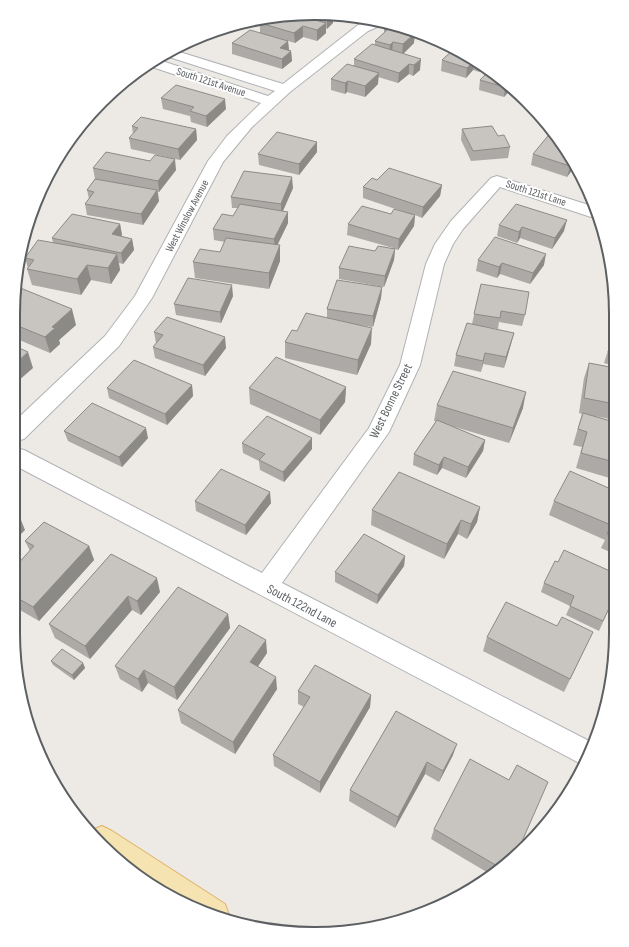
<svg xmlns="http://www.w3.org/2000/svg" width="629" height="947" font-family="'Sofia Sans Condensed',sans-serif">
	<rect width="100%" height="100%" fill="#edeae5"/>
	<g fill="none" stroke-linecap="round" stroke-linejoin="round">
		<defs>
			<g id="minor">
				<polygon points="374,19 386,23 368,31 290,92 252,127 223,162 152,298 119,346 24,439 16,441 16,420 105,336 135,296 208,161 227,136 261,103 146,65 156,59 268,96 275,91 163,55 173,50 283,84 358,25"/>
				<polygon points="497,176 595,207 599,218 591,217 500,187 463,229 453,244 444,264 420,365 389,432 282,583 593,743 585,766 16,466 16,448 24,450 262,573 369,428 400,365 426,264 435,244 451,221 491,178"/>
			</g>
			<polygon id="major" points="102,826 112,831 225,904 229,915 228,918 199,911 131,872 92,830"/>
		</defs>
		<use href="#minor" stroke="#b0b2b5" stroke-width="2"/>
		<use href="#major" stroke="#e1b26a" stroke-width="2"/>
		<use href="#minor" fill="#fff" fill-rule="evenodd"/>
		<use href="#major" fill="#f5e3b1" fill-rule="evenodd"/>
	</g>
	<g fill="#aca9a6">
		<polygon points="314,13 333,21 333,23 326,29 326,33 317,41 303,37 295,43 288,41 289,50 291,51 292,61 282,69 232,54 232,43 260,33 260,23 267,18"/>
		<polygon points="388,26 414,43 403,54 420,70 413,76 409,74 398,83 378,77 378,84 365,97 347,92 345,94 331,90 331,79 354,66 354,59 375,45 375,41 384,33 384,29"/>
		<polygon points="454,49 482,64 479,72 473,70 466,78 441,71 442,60"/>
		<polygon points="490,70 512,88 504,97 479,90 480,80"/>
		<polygon points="161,98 226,109 207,127 191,122 190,116 163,109"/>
		<polygon points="132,126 196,129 197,140 180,160 131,149 129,138 133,134"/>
		<polygon points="462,129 510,147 508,158 471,161 461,140"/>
		<polygon points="317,142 317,152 299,175 259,165 258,154"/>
		<polygon points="533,154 575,166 567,177 531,165"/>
		<polygon points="93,168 176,170 159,192 158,192 159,201 143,225 87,215 85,204 89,199 87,190 95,179"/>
		<polygon points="581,177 587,187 579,185"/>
		<polygon points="377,180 442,185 440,196 422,218 415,215 414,226 398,250 395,249 394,260 384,287 339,279 339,268 375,251 393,248 347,235 348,224 391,214 413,215 363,198 363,187"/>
		<polygon points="293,188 283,211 288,212 288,223 277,245 280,245 280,261 269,289 195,278 193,262 220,252 225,242 214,240 213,229 233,216 238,208 232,208 231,197"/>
		<polygon points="120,224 122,235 121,236 132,239 134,250 123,264 119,263 120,270 111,284 91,280 81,295 32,285 27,269 28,268 25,258 53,243 52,238"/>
		<polygon points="499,225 564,231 552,249 520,238 517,243 497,236"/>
		<polygon points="478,260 544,265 530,284 500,274 497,278 476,271"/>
		<polygon points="481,284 525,315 522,326 499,322 498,329 481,326 514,333 511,344 504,368 483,364 481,372 454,366 456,355 472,324"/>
		<polygon points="18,287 76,325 59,340 60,344 50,353 17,339"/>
		<polygon points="382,287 381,298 373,327 359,325 371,344 357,375 285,358 285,342 327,318 327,309"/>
		<polygon points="233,296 221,323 176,315 174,304"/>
		<polygon points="154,332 226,348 205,376 155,358 153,347 156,343"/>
		<polygon points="612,338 616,338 615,366 604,363"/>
		<polygon points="589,363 615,368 614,420 595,416 614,422 613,479 576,468 582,447 573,445 582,414 579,413 584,378"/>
		<polygon points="192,385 193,396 167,425 109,398 107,388"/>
		<polygon points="346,387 345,402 320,435 250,404 249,388"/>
		<polygon points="437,405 523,408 509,443 448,425 485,440 483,451 466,478 442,468 437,475 413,465 414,454 436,421 434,421"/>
		<polygon points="64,431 148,438 122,467 68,441"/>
		<polygon points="312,438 312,449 284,482 260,470 259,461 243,453 242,443"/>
		<polygon points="613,490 612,553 601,548 605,540 549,515 554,501"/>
		<polygon points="195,501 271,503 246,535 196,511"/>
		<polygon points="480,507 477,522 467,539 458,534 444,559 371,525 372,510"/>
		<polygon points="25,541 89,546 94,560 39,621 13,606 14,568 30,551"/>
		<polygon points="111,554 160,592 141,615 132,610 90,659 55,638 49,624"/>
		<polygon points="405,556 404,566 377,604 335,582 335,572"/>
		<polygon points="544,583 612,602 599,631 566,615 570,606 541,592"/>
		<polygon points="228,614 230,628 177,700 148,683 142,692 120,679 115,666"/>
		<polygon points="593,632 564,692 483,651 487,637"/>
		<polygon points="267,653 258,666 277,689 235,754 181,723 178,710"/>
		<polygon points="51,661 83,663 85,668 74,680 53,665"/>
		<polygon points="298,691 371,695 370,707 320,793 274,766 273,755 304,707 298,704"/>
		<polygon points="396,711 453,755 439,782 425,774 395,828 349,801 350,790"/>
		<polygon points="434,829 516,855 490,874 431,839"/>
	</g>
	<g fill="#8c8a87">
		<polygon points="332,15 340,16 333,21 333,23 327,29 327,19"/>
		<polygon points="326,23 326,33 317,41 317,30"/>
		<polygon points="303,26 303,37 295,43 294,33"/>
		<polygon points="415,33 414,43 402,55 403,44"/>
		<polygon points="288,41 289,51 280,48"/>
		<polygon points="393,42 392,52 389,55 390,45"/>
		<polygon points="291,51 292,61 282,69 282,59"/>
		<polygon points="421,59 420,70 413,76 414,65"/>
		<polygon points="475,60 473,70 466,78 467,68"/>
		<polygon points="480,63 484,66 479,72"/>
		<polygon points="409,64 409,74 398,83 399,73"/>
		<polygon points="379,73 378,84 365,97 365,86"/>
		<polygon points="348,81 347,92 345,94 345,83"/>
		<polygon points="507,85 512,88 504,97 505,87"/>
		<polygon points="225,99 226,109 207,127 206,116"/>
		<polygon points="196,129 197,140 180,160 178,149"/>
		<polygon points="317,142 317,152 299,175 299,164"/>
		<polygon points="175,159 176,170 159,192 158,181"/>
		<polygon points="573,162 575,166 567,177 570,166"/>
		<polygon points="292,177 293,188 281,215 281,204"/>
		<polygon points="442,185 440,196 422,218 423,207"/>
		<polygon points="157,190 159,201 143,225 141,214"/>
		<polygon points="288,212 288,223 275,250 274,239"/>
		<polygon points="415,215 414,226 398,250 399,239"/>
		<polygon points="567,220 564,231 552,249 555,238"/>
		<polygon points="120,224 122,235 114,245 112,234"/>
		<polygon points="522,227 520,238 517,243 519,232"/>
		<polygon points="132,239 134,250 123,264 121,253"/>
		<polygon points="280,245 280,261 269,289 269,273"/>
		<polygon points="395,249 394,260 384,287 385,276"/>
		<polygon points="117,254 120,270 111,284 108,268"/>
		<polygon points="546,254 544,265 530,284 533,273"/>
		<polygon points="502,263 500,274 497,278 499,267"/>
		<polygon points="87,265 91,280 81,295 77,279"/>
		<polygon points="232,285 233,296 221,323 220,312"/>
		<polygon points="382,287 381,298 373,327 373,316"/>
		<polygon points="72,309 76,325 59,340 60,344 50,353 45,337 52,327"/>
		<polygon points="372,328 371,344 357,375 358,360"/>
		<polygon points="514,333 511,344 504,368 506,357"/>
		<polygon points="225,337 226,348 205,376 203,365"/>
		<polygon points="28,352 33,368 17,382 17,362"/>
		<polygon points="485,353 483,364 481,372 483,361"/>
		<polygon points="192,385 193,396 167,425 165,414"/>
		<polygon points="346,387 345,402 320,435 320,420"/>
		<polygon points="526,392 523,408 509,443 513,428"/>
		<polygon points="146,428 148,438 122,467 119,457"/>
		<polygon points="312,438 312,449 284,482 283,472"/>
		<polygon points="485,440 483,451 466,478 468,467"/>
		<polygon points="444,457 442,468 437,475 439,465"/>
		<polygon points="270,492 271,503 246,535 245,525"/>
		<polygon points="480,507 477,522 467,539 471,524"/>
		<polygon points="19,515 25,530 14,541 15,519"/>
		<polygon points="461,520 458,534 444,559 447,544"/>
		<polygon points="89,546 94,560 39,621 33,607"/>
		<polygon points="405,556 404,566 377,604 378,595"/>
		<polygon points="157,578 160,592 141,615 137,601"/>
		<polygon points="128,596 132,610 90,659 85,646"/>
		<polygon points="228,614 230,628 177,700 174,687"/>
		<polygon points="266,640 267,653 252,675 250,662"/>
		<polygon points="83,663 85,668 74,680 72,675"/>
		<polygon points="144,670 148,683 142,692 138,679"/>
		<polygon points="276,677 277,689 235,754 233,742"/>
		<polygon points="371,695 370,707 320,793 320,782"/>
		<polygon points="457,744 453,755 439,782 443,771"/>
		<polygon points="427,762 425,774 395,828 398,817"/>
	</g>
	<g fill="#c8c5c1" stroke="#8c8a87">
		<polygon points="314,13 332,15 327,19 308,14"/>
		<polygon points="297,15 326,23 317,30 303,26 294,33 260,23 267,18"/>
		<polygon points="388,26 415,33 403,44 393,42 390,45 375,41 387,30 384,29"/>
		<polygon points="250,30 288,41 280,48 291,51 282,59 232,43"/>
		<polygon points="372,44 421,59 414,65 409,64 399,73 354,59"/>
		<polygon points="454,49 475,60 467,68 442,60"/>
		<polygon points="347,64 379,73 365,86 348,81 345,83 331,79"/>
		<polygon points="490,70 507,85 505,87 480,80"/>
		<polygon points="176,85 225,99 206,116 190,111 194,107 161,98"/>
		<polygon points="141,117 196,129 178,149 129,138 138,128 132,126"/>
		<polygon points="492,126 498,136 504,135 510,147 473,151 462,129"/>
		<polygon points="552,131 565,147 573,162 570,166 533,154"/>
		<polygon points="277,132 317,142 299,164 258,154"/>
		<polygon points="106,152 150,161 155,155 175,159 158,181 93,168"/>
		<polygon points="389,168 442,185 423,207 363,187 372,178 377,180"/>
		<polygon points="244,171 292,177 281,204 231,197"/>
		<polygon points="95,179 157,190 141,214 85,204 94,192 87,190"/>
		<polygon points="240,204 288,212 274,239 213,229 222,214 233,216"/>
		<polygon points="516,204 567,220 555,238 522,227 519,232 499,225"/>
		<polygon points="362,206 391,214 394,209 415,215 399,239 348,224"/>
		<polygon points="72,214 120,224 112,234 132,239 121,253 52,238"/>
		<polygon points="495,237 546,254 533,273 502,263 499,267 478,260"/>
		<polygon points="226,238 280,245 269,273 193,262 200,249 220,252"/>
		<polygon points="38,240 117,254 108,268 87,265 77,279 27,269 34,260 25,258"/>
		<polygon points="349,246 375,251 378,246 395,249 385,276 339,268"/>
		<polygon points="188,278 232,285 220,312 174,304"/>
		<polygon points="337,280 382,287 373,316 327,309"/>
		<polygon points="481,284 529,292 525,315 501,311 500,318 474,314"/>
		<polygon points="18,287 72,309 52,327 55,328 45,337 18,326"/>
		<polygon points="306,313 372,328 358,360 285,342 292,330 297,331"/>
		<polygon points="167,317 225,337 203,365 153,347 163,335 154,332"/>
		<polygon points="467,323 514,333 506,357 485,353 483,361 456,355"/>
		<polygon points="612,338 616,339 615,354 608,352"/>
		<polygon points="17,347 28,352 17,362"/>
		<polygon points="276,357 346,387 320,420 249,388"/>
		<polygon points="134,360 192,385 165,414 107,388"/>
		<polygon points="589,363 615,368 615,404 584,398"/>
		<polygon points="453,371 526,392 513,428 437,405"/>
		<polygon points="92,403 146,428 119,457 64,431"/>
		<polygon points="583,413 614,422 614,462 581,453 587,432 578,429"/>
		<polygon points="267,416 312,438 283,472 259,460 265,454 242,443"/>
		<polygon points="437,420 485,440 468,467 444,457 439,465 414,454"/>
		<polygon points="221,469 270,492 245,525 195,501"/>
		<polygon points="570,471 613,490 613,536 607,534 611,525 554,501"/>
		<polygon points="399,472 480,507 471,524 461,520 447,544 372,510"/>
		<polygon points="15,513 19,515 15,519"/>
		<polygon points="44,522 89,546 33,607 14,596 14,568 34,546 25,541"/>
		<polygon points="364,534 405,556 378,595 335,572"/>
		<polygon points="564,550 612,572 612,602 603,621 570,606 574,596 544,583 555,561 558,562"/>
		<polygon points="111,554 157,578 137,601 128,596 85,646 49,624"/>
		<polygon points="178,587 228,614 174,687 144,670 138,679 115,666"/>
		<polygon points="506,602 557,626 562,617 593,632 570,679 487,637"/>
		<polygon points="239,625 266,640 250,662 276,677 233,742 178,710"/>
		<polygon points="62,649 83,663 72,675 51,661"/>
		<polygon points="315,665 371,695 320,782 273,755 310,697 298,691"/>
		<polygon points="396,711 457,744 443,771 427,762 398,817 350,790"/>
		<polygon points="470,759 509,780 517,765 548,782 516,855 499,867 434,829"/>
	</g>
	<g text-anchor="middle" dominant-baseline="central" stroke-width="4" stroke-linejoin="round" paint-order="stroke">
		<g font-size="11" fill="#5c6063" stroke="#fff">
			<text transform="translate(211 82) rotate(18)">South 121st Avenue</text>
			<text transform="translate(536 193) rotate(18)">South 121st Lane</text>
			<text transform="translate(187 216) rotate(-62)">West Winslow Avenue</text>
		</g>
		<g font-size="13" fill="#5c6063" stroke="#fff">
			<text transform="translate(391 401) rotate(-64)">West Bonne Street</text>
			<text transform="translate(302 606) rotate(28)">South 122nd Lane</text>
		</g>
	</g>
	<path d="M0 0H629V947H0ZM314 20H315A294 294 0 0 1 609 314V633A294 294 0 0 1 315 927H314A294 294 0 0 1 20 633V314A294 294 0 0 1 314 20Z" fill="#fff" fill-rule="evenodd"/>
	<path fill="none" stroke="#5c6063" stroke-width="2" d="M314 20H315A294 294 0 0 1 609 314V633A294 294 0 0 1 315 927H314A294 294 0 0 1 20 633V314A294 294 0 0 1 314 20Z"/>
</svg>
